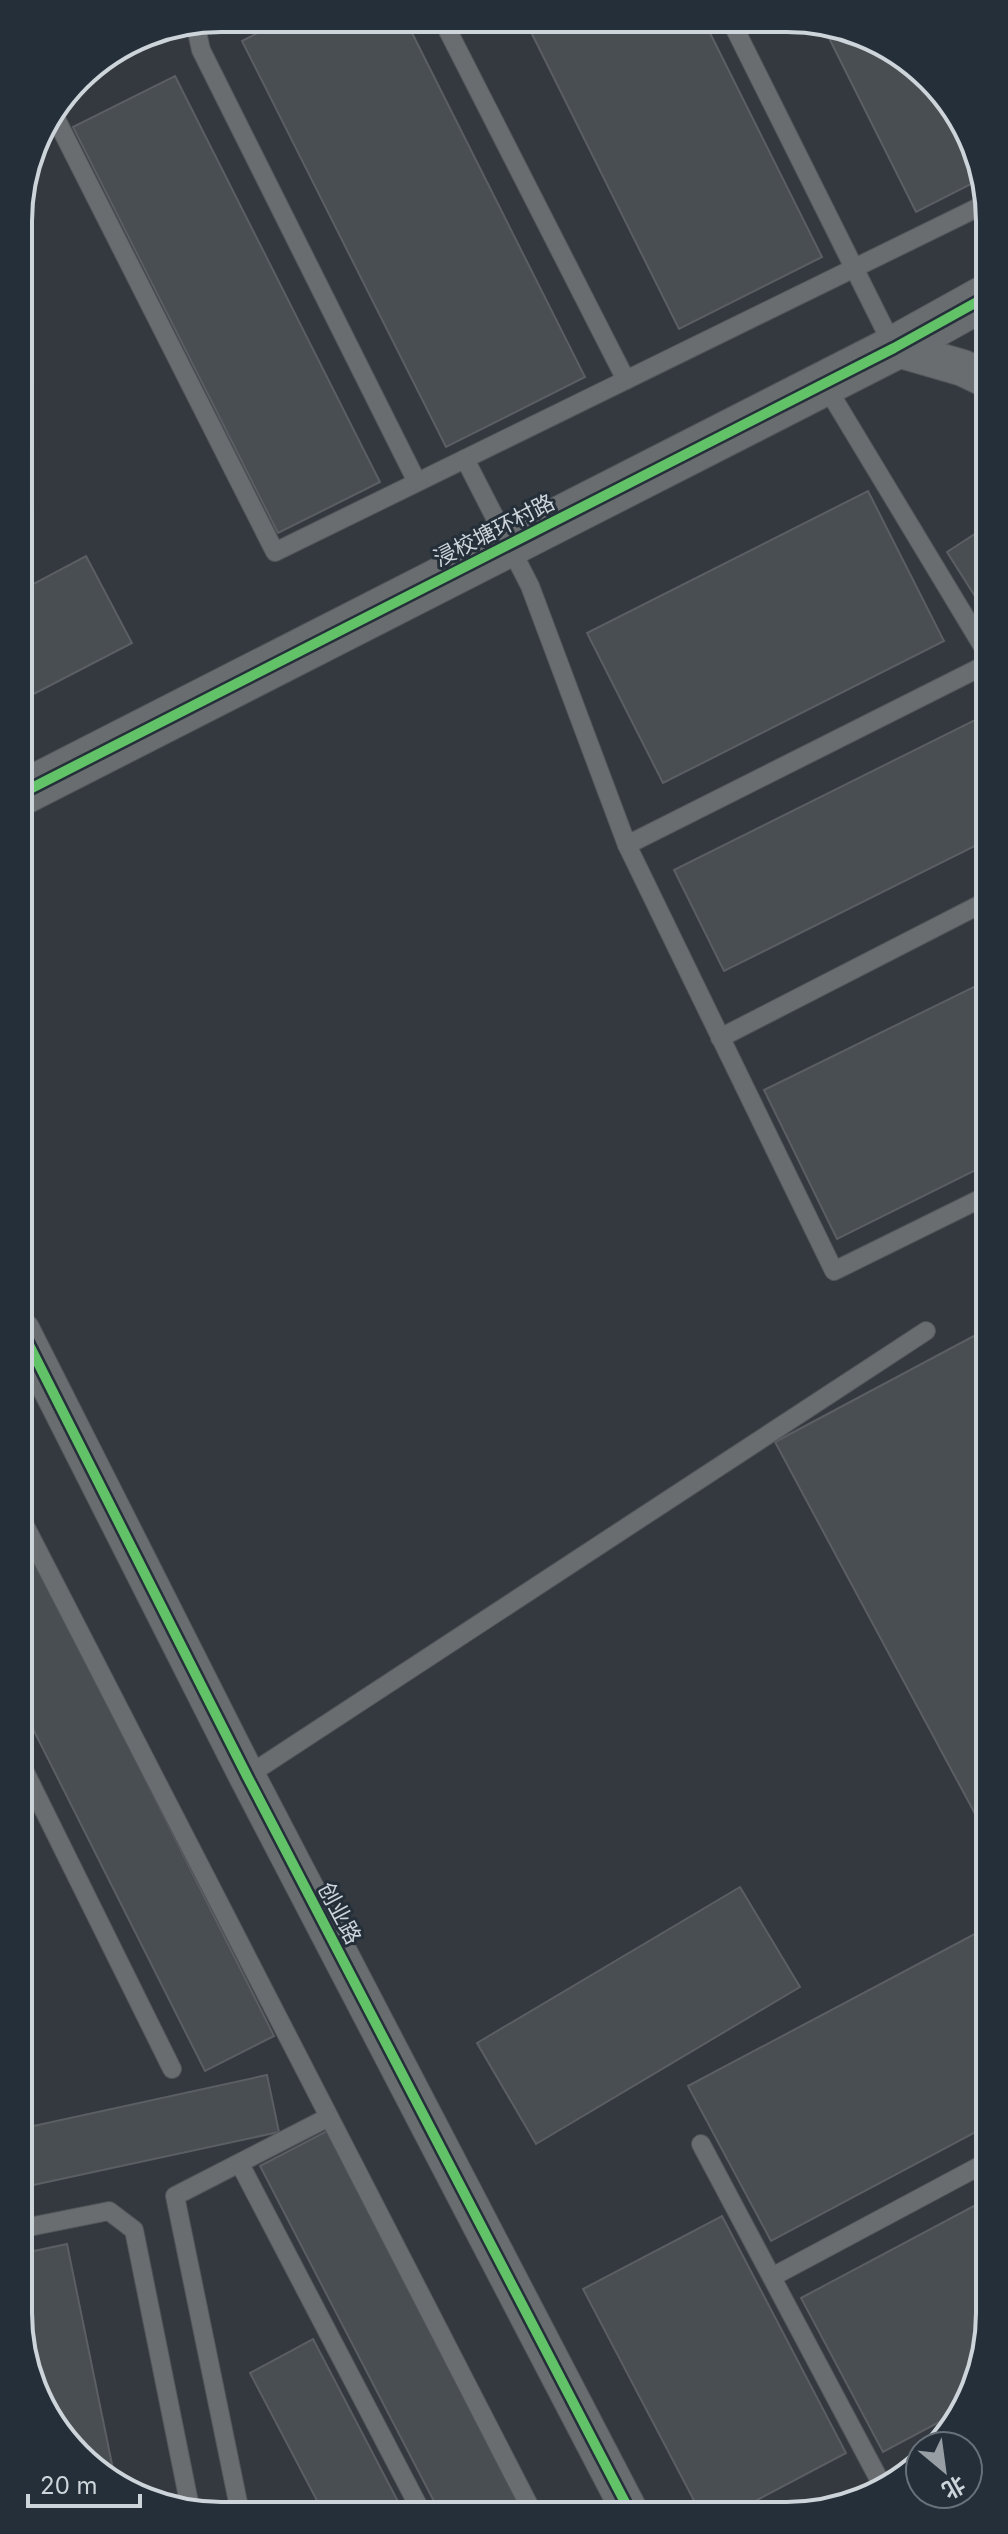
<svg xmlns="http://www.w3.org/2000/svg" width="1008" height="2534" font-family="Inter,'Noto Sans SC',sans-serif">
	<rect width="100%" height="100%" fill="#33393f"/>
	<g fill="#494e53" stroke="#5b5f64" stroke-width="2">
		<polygon points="287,18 405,19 585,377 446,447 242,41"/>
		<polygon points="525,20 704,21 822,257 679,329"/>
		<polygon points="821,22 826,22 930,77 983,169 983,178 916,212"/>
		<polygon points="175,76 380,482 278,533 73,127"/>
		<polygon points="868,491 944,641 663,783 587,633"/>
		<polygon points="984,528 985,612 947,552"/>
		<polygon points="86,556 132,643 20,701 20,591"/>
		<polygon points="985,715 985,841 724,971 674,870"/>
		<polygon points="986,981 986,1165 837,1239 764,1090"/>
		<polygon points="987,1329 988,1819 980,1823 775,1442"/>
		<polygon points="36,1561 274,2036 205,2071 23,1709 22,1568"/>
		<polygon points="740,1887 800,1987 536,2144 477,2043"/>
		<polygon points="988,1927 989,2125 771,2241 688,2086"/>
		<polygon points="267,2075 279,2132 24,2187 24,2128"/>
		<polygon points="327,2131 524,2511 439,2511 260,2166"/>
		<polygon points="989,2198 990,2326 975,2390 962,2410 883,2452 801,2298"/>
		<polygon points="722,2216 846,2453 738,2510 699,2510 583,2289"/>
		<polygon points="67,2244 115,2479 87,2465 25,2365 24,2253"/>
		<polygon points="313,2339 403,2511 323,2512 250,2373"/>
	</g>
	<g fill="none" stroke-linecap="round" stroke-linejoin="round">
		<defs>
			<g id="service">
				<polyline points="442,19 626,380"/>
				<polyline points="731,21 894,348"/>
				<polyline points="195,23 201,50 417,482"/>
				<polyline points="53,113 275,552 983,205"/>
				<polyline points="824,383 985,650"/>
				<polyline points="465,459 530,586 627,845 834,1271 986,1196"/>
				<polyline points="627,845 985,665"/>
				<polyline points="720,1038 985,902"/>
				<polyline points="22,1520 532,2511"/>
				<polyline points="23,1768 172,2069"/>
				<polyline points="247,1776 926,1331"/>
				<polyline points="701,2144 881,2483"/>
				<polyline points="240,2164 421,2511"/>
				<polyline points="24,2228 109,2211 134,2230 191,2512"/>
				<polyline points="772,2277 989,2161"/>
				<polyline points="240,2512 175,2196 329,2117"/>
			</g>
			<g id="minor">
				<polyline points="894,348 963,368 984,378"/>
				<polyline points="22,1331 247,1776 629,2510"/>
			</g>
			<polyline id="tertiary" points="20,794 894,348 984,298"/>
		</defs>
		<use href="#service" stroke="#50555a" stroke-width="20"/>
		<use href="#minor" stroke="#50555a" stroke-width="38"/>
		<use href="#tertiary" stroke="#50555a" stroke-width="46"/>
		<use href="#service" stroke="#6a6d6f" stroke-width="18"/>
		<use href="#minor" stroke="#6a6d6f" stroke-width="36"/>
		<use href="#tertiary" stroke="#6a6d6f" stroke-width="44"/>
		<defs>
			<g id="cycleway">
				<polyline points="20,794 894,348 984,298"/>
				<polyline points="22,1331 247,1776 629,2510"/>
			</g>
		</defs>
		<use href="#cycleway" stroke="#242f39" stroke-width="15"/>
		<use href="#cycleway" stroke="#61c268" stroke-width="10"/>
	</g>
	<g text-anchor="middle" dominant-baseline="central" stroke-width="6" stroke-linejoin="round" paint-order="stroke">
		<g font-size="22" fill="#cdd4da" stroke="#242f39">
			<text transform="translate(494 530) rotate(-27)">浸校塘环村路</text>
			<text transform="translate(340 1913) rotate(62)">创业路</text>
		</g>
	</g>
	<path d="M0 0H1008V2534H0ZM221 32H787A189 189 0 0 1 976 221V2313A189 189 0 0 1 787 2502H221A189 189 0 0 1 32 2313V221A189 189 0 0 1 221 32Z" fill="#242f39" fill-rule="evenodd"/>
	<path fill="none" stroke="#cdd4da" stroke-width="4" d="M221 32H787A189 189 0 0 1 976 221V2313A189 189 0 0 1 787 2502H221A189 189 0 0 1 32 2313V221A189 189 0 0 1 221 32Z"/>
	<g transform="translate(944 2470) rotate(151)"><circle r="38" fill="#242f39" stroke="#687179" stroke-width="2"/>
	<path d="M0-6L14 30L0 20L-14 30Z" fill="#979ea4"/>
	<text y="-12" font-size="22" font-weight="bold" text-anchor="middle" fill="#cdd4da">北</text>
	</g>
	<path d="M28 2494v12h112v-12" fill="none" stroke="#cdd4da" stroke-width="4"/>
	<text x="40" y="2494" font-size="24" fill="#cdd4da" stroke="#242f39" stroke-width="6" paint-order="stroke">20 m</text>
</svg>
